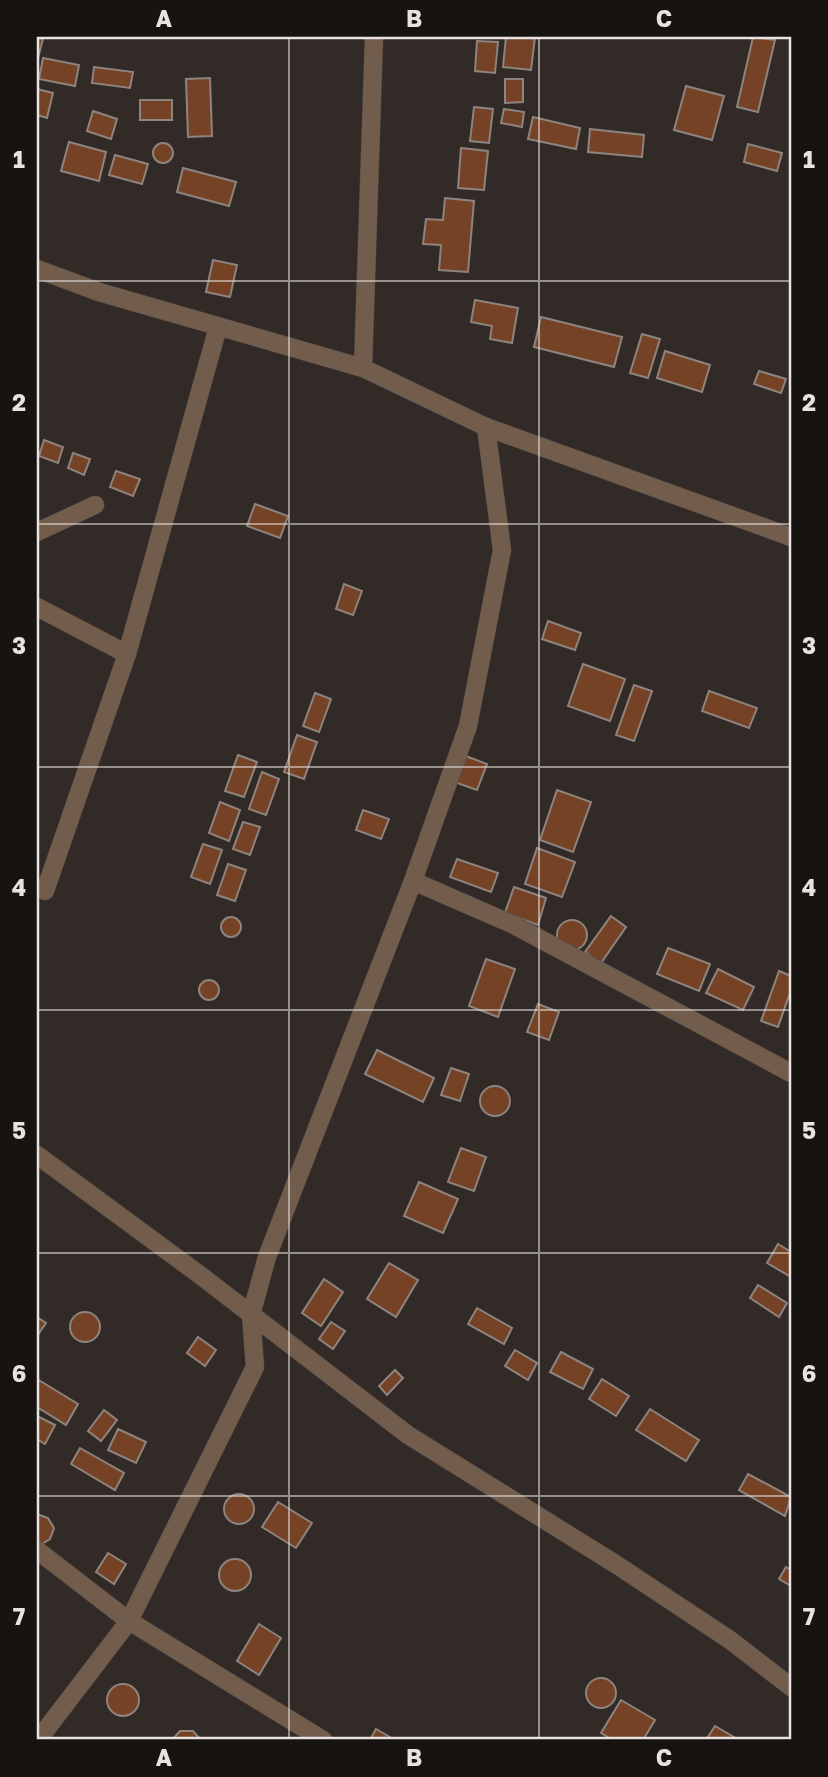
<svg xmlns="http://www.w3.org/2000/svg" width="828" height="1777" font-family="'Golos Text',sans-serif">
	<rect width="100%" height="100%" fill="#312a26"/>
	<g fill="#764225" stroke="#8d847f" stroke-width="2">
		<polygon points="37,37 43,39 37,62"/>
		<polygon points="506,37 535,37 531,70 503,67"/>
		<polygon points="753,37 775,40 758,112 737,107"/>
		<polygon points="477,41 498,42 495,73 475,71"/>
		<polygon points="43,58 79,65 75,86 39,79"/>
		<polygon points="94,67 133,72 130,88 92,83"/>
		<polygon points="210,78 212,136 188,137 186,79"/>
		<polygon points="505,79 523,79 523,102 505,103"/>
		<polygon points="686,86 724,96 712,140 674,130"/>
		<polygon points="37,89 53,93 47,118 37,115"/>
		<rect x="140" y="100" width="32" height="20"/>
		<polygon points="474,107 493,109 489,143 470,141"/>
		<polygon points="504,109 524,112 522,127 501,123"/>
		<polygon points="93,111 117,119 111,139 87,131"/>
		<polygon points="533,117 580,128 576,149 528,139"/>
		<polygon points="590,129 644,135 642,157 588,152"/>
		<polygon points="69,142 106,152 99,181 61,171"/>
		<circle cx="163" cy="153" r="10"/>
		<polygon points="748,144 782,153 777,171 744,162"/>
		<polygon points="461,148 488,151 484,190 458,188"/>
		<polygon points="115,155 148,164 142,184 109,175"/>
		<polygon points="183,168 236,182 229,206 177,192"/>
		<polygon points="445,198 474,201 468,272 439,270 441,245 423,244 426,219 443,220"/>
		<polygon points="213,260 237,265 230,297 206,292"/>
		<polygon points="475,300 518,308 512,343 490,339 492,326 471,322"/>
		<polygon points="541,317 622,337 614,367 534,347"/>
		<polygon points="642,334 660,339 648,378 630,373"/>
		<polygon points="665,351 710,365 702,392 657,378"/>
		<polygon points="759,371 786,379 781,393 754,384"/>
		<polygon points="44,440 63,447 58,463 39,456"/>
		<polygon points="73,453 90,459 84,475 68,468"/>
		<polygon points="116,471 140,479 133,496 110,487"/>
		<polygon points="255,504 288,516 280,538 247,526"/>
		<polygon points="344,584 362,591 353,615 336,609"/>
		<polygon points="548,621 581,633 575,650 542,639"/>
		<polygon points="583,664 625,679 610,721 568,706"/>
		<polygon points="634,685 652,691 634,741 616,735"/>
		<polygon points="709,691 757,708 749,728 702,711"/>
		<polygon points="315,693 331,699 319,732 303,726"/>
		<polygon points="297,735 317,742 304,779 284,772"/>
		<polygon points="238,755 257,762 244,797 225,791"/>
		<polygon points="463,755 487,764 477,790 454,782"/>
		<polygon points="262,772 279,779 266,815 249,809"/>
		<polygon points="557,790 591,802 573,852 540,840"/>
		<polygon points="220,802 240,810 229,841 209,833"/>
		<polygon points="363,810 389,819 381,839 356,830"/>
		<polygon points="243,822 260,827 250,855 233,849"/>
		<polygon points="203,844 222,850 210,884 191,877"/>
		<polygon points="537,848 575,862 562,897 525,884"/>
		<polygon points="457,859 498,873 491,892 450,877"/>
		<polygon points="228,864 246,870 235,901 217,895"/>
		<polygon points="514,887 546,898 538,925 505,913"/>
		<polygon points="611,916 626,927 601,963 585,952"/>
		<circle cx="231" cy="927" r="10"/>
		<circle cx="572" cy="935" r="15"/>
		<polygon points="668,948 710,964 699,991 657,974"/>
		<polygon points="486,959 515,969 498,1017 469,1006"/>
		<polygon points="718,969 754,987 743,1010 706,993"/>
		<polygon points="779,971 791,976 791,990 778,1027 761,1021"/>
		<circle cx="209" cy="990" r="10"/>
		<polygon points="538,1004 559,1012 549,1040 527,1032"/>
		<polygon points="377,1050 434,1078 423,1102 365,1074"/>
		<polygon points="451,1068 469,1074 460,1101 441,1095"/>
		<circle cx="495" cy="1101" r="15"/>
		<polygon points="461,1148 486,1157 474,1191 448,1182"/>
		<polygon points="419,1182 458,1199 443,1233 404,1216"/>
		<polygon points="778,1244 791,1252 791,1277 767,1263"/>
		<polygon points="389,1263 418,1280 396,1317 367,1299"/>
		<polygon points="324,1279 343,1292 321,1326 302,1313"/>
		<polygon points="758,1285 787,1303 779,1317 750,1298"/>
		<polygon points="477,1308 512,1328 504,1344 468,1324"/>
		<circle cx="85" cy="1327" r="15"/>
		<polygon points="37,1317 46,1323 37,1336"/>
		<polygon points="331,1322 345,1331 333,1349 319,1339"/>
		<polygon points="198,1337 216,1350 205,1366 187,1353"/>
		<polygon points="515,1350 537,1363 528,1380 505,1366"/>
		<polygon points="561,1352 593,1369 583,1389 550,1372"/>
		<polygon points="395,1370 403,1378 387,1395 379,1386"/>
		<polygon points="37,1379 78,1404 66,1425 37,1407"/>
		<polygon points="602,1379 629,1396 616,1416 589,1399"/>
		<polygon points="650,1409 699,1440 686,1461 636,1430"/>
		<polygon points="104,1410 117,1420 101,1441 88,1431"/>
		<polygon points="37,1416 55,1425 45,1444 37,1439"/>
		<polygon points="118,1429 146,1442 136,1463 108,1450"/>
		<polygon points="80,1448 124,1473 115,1490 71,1464"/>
		<polygon points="748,1474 791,1497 785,1516 739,1490"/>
		<circle cx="239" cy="1509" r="15"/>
		<polygon points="278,1502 312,1523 296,1548 262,1527"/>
		<polygon points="37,1514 48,1518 54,1528 50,1539 40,1545 37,1545"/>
		<polygon points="108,1553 126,1564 114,1584 96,1572"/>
		<circle cx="235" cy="1575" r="16"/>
		<polygon points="786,1567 791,1570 791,1586 779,1579"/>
		<polygon points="259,1624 281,1638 259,1675 237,1661"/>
		<circle cx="601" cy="1693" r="15"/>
		<circle cx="123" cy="1700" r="16"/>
		<polygon points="621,1700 655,1720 643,1740 613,1740 601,1733"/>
		<polygon points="715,1726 734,1737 732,1740 706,1740"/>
		<polygon points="376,1729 395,1740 370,1740"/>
		<polygon points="180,1731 193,1731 201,1740 172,1740"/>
	</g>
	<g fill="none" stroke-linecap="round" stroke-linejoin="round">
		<defs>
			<g id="minor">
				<polyline points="37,269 99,292 363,368 486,427 791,537"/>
				<polyline points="363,368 374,37"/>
				<polyline points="37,532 95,505"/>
				<polyline points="37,607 127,654"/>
				<polyline points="413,881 514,925 791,1073"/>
				<polyline points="45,891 127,654 218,327"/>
				<polyline points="37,1155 200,1275 408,1435 617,1565 730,1640 791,1687"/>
				<polyline points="37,1550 129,1621 323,1740"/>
				<polyline points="38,1740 129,1621 255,1367 251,1315 267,1257 413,881 468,726 502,550 486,427"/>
			</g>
		</defs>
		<use href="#minor" stroke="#4e4844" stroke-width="19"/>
		<use href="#minor" stroke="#725c4c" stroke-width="18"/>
	</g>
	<path fill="none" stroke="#e8e3e0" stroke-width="2" stroke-opacity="0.55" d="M289 37V1740M539 37V1740M37 281H791M37 524H791M37 767H791M37 1010H791M37 1253H791M37 1496H791"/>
	<rect width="828" height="1777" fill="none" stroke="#171311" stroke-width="77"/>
	<rect x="38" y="38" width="752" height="1700" fill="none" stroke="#e8e3e0" stroke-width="2.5"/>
	<g font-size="23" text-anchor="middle" font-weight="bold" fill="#e8e3e0">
		<text x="164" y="27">A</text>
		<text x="414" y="27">B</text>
		<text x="664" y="27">C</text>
		<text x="19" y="168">1</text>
		<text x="809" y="168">1</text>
		<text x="19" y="411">2</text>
		<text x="809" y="411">2</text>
		<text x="19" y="654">3</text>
		<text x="809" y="654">3</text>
		<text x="19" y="896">4</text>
		<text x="809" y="896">4</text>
		<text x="19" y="1139">5</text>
		<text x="809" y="1139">5</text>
		<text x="19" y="1382">6</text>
		<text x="809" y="1382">6</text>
		<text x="19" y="1625">7</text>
		<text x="809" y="1625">7</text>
		<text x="164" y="1766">A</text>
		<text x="414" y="1766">B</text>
		<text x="664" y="1766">C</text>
	</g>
</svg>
